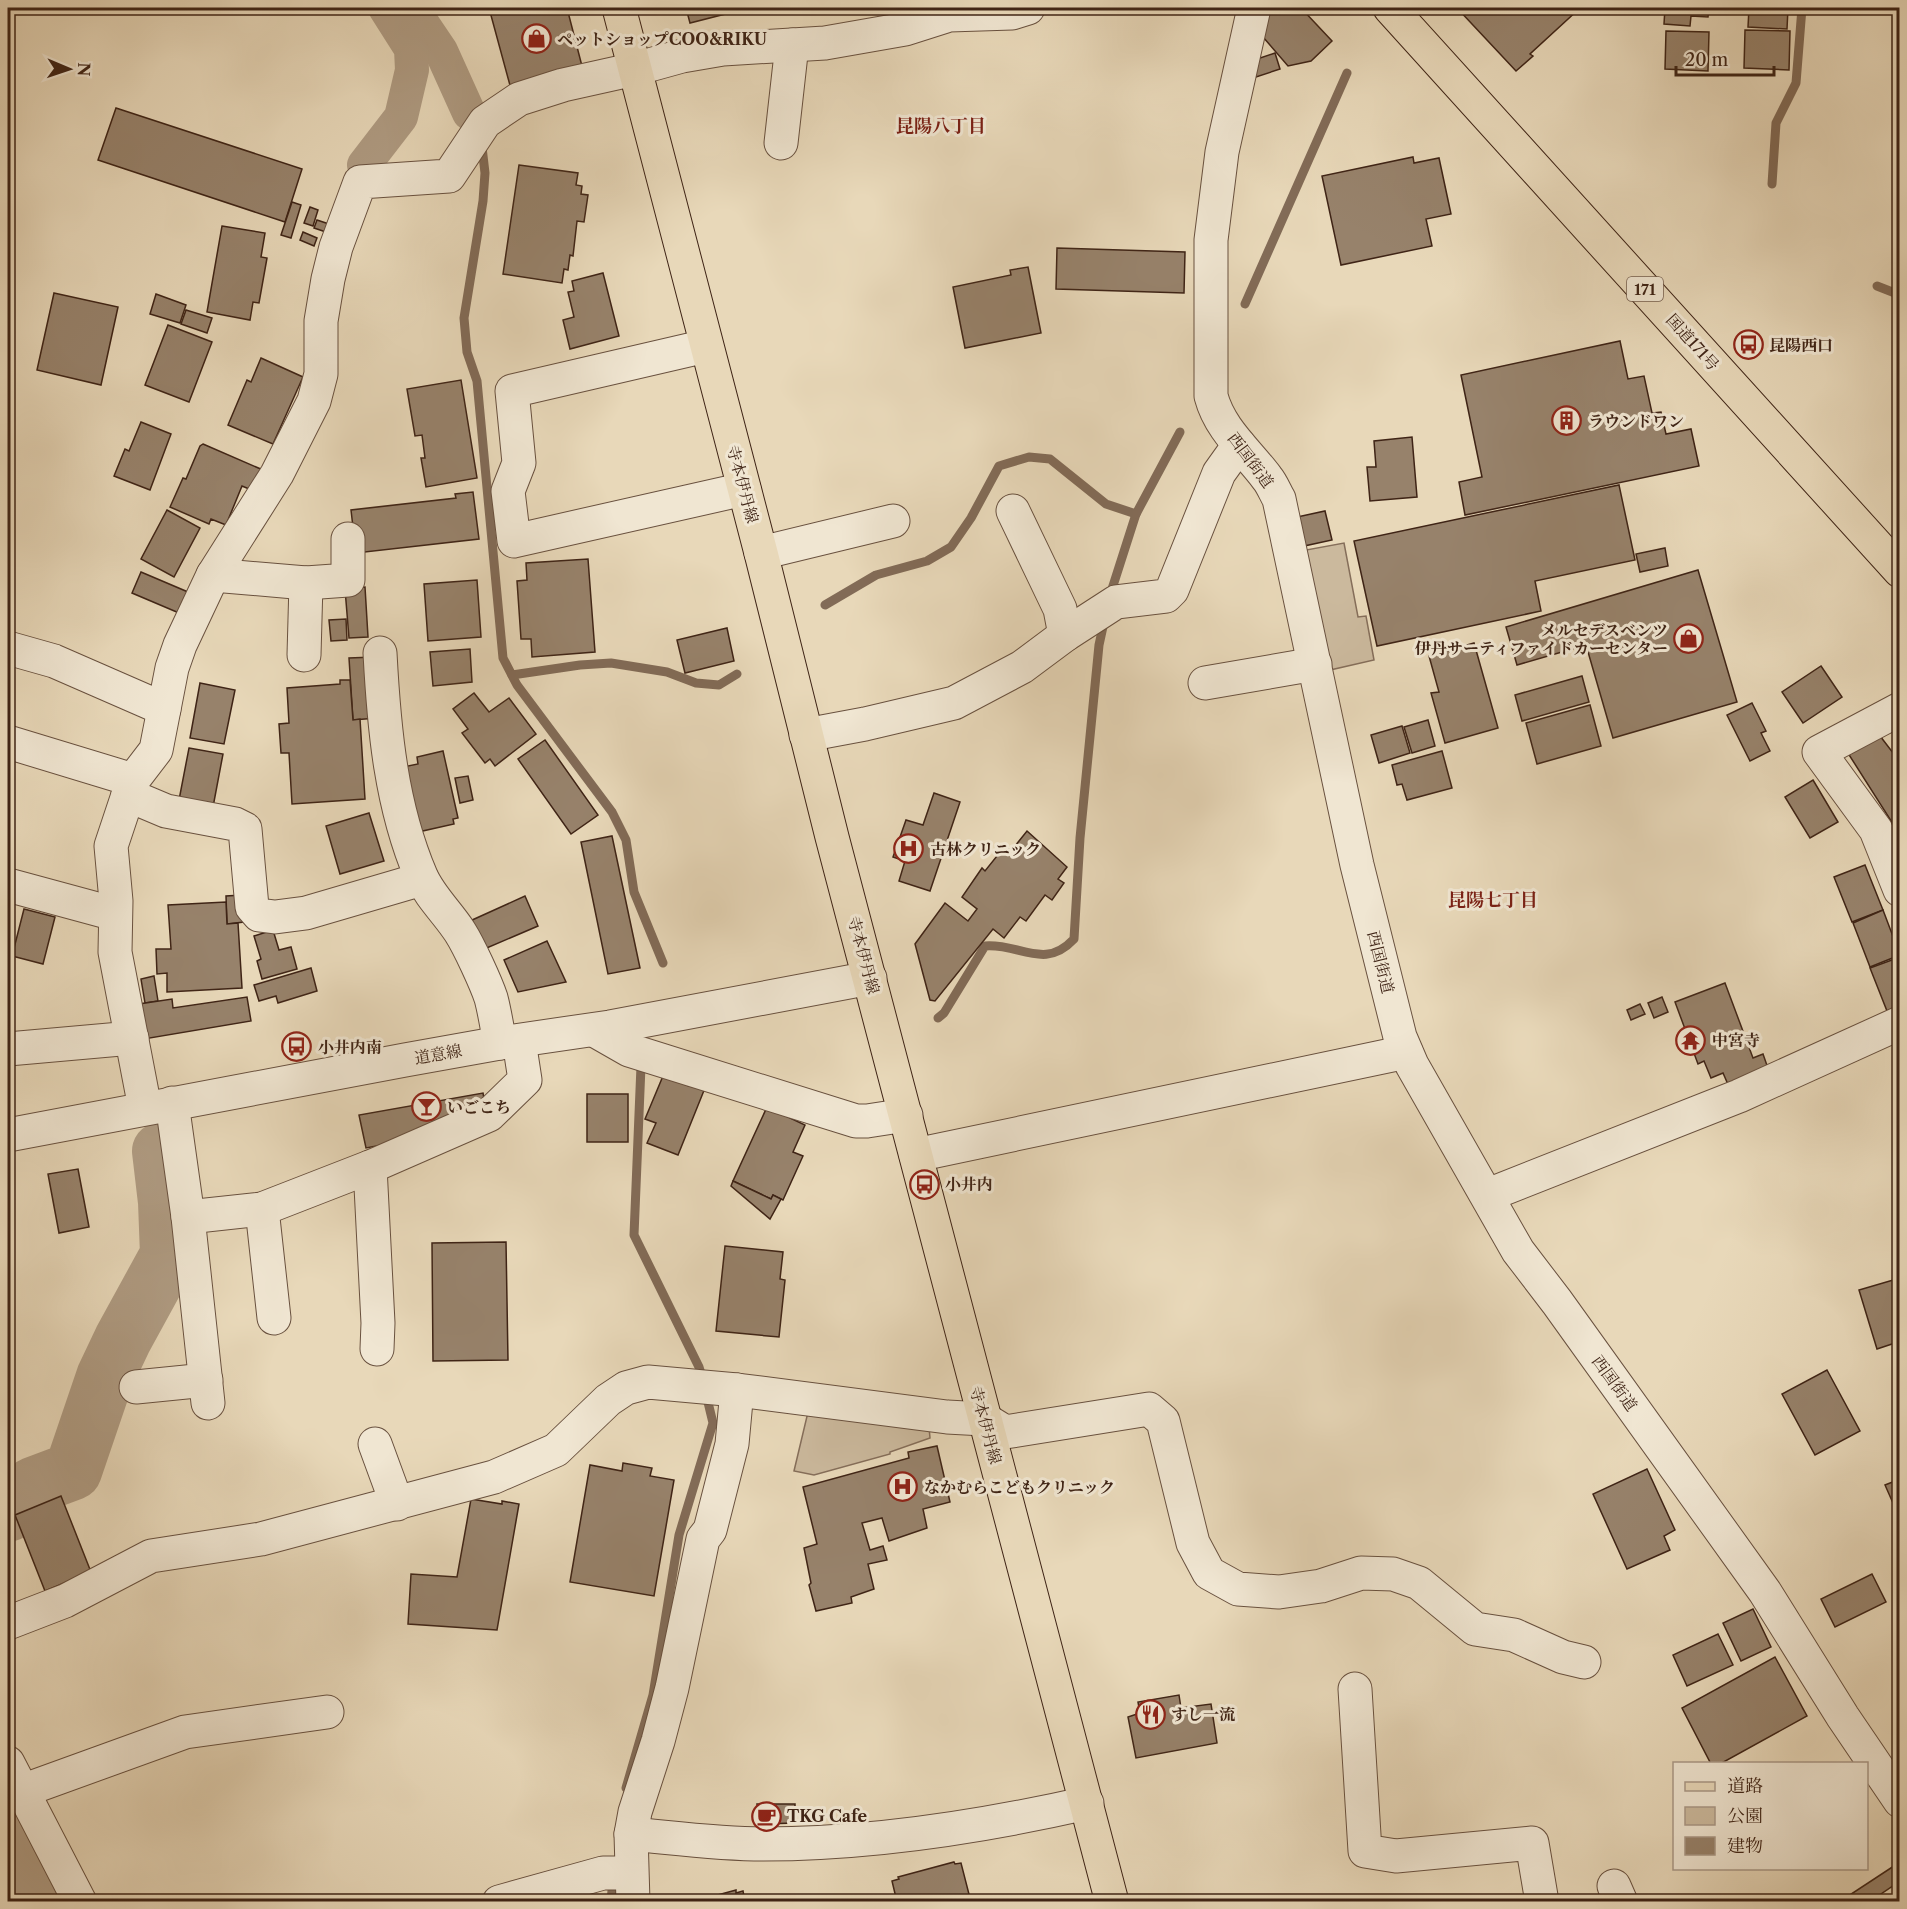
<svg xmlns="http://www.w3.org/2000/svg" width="1907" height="1909" font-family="'Libre Caslon Text','Noto Serif JP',serif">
	<rect width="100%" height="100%" fill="#e8d8b9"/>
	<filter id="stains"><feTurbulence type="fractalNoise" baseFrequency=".00333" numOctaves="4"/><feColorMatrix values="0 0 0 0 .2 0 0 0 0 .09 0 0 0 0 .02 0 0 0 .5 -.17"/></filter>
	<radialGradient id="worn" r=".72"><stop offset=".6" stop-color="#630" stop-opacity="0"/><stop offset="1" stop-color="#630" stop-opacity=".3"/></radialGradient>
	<g fill="#cbb99d" stroke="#856e5a" stroke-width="1.5">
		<polygon points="1344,543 1358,617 1366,616 1374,660 1330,670 1306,550"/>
		<polygon points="808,1412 929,1427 930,1438 890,1452 890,1454 814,1475 794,1471"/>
	</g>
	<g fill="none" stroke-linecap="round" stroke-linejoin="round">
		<g stroke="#826b57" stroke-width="9">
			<polyline points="482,147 485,173 483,201 464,318 467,352 477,381 503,658 517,685 612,812 626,840 634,892 663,963"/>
			<polyline points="1772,184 1776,123 1796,83 1802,8"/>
			<polyline points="1877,286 1900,295"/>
			<polyline points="1245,304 1347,73"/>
			<polyline points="1111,592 1136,514"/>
			<polyline points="825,605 876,575 927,561 951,547 971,518 999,466 1029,457 1050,459 1106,504 1136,514 1180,432"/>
			<polyline points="512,675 580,665 611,663 667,672 696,683 719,685 737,674"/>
			<path d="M938 1018 944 1013 985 946C1020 943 1044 971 1074 939L1080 838 1099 645 1104 622"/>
			<polyline points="641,1066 634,1235 699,1367 703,1380"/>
			<polyline points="626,1788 653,1695 679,1535 713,1423 706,1394"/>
			<polyline points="611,1902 613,1879"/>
		</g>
		<g stroke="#af9b82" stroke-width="34">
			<polyline points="412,8 441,51 469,113"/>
			<polyline points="364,165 401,117 412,70 411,49 385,8"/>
		</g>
		<g stroke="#af9b82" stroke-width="58">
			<polyline points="8,1513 33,1486 73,1471 105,1377 123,1339 169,1255 167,1202 161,1151"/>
			<polyline points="8,1814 52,1902"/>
		</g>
	</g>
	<g fill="#97826b" stroke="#3f2416" stroke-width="1.5">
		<polygon points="489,8 567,8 583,70 511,89"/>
		<polygon points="686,8 749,8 690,23"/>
		<polygon points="1262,8 1301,8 1332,41 1311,61 1288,66 1257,30"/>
		<polygon points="1457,8 1580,8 1530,54 1533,56 1516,71"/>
		<polygon points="1665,8 1709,8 1708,17 1691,16 1690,26 1664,24"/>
		<polygon points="1749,8 1788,8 1787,29 1748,27"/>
		<polygon points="1745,30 1790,31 1789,70 1744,68"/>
		<polygon points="1666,31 1709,32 1708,71 1665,69"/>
		<polygon points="1275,53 1280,69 1253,78 1254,60"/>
		<polygon points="116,108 302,169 285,222 98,160"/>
		<polygon points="1413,157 1414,163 1439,158 1451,214 1426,219 1432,246 1341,265 1322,176"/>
		<polygon points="519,165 578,173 576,185 582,186 581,194 588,195 584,222 577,221 573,256 570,255 568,270 564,269 562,283 503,274"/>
		<polygon points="292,202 301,205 291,238 281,235"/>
		<polygon points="310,207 318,210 313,226 304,223"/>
		<polygon points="8,214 9,214 12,246 8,247"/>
		<polygon points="317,220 329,224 326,232 314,228"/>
		<polygon points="222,226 265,233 261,257 267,258 259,303 253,302 250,320 207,312"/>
		<polygon points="303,232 317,238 314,246 300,240"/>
		<polygon points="1057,248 1185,252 1184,293 1056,289"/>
		<polygon points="1028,267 1041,333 965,348 953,287 1011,275 1010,270"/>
		<polygon points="603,273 619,336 570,349 563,320 574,317 568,292 574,291 572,281"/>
		<polygon points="54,293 118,307 101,385 37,370"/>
		<polygon points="156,294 186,305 180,323 150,314"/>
		<polygon points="186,310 212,318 207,333 181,324"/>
		<polygon points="168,325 212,342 189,402 145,385"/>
		<polygon points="1620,341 1628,379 1644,376 1652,413 1661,412 1666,434 1691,429 1699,466 1465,515 1459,482 1482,477 1461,375"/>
		<polygon points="261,358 303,377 273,444 228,425 247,380 251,382"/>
		<polygon points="461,380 477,478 426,487 421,458 425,458 422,435 415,436 407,389"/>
		<polygon points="141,422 171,434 150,490 114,476 125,449 129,451"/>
		<polygon points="1412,437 1417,497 1370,501 1367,467 1376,467 1374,441"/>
		<polygon points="203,444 263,470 254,491 242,486 226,525 211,519 209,524 170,507 183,478 186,479 200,446"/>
		<polygon points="1619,485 1635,560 1535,581 1541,611 1377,646 1354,541"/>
		<polygon points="473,492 479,539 356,553 351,510 456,498 455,494"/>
		<polygon points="167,510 200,528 174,577 141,559"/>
		<polygon points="1325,511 1332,540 1304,546 1297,517"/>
		<polygon points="1665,548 1668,566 1640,572 1636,554"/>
		<polygon points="588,559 595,652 532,657 531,639 521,639 517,581 527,580 526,563"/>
		<polygon points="1698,570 1737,702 1613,738 1586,645 1517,665 1506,627"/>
		<polygon points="141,572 188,592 179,613 132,593"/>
		<polygon points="477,580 481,637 428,641 424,584"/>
		<polygon points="365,587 368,637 349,638 345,589"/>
		<polygon points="346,619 347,640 331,641 329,620"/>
		<polygon points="727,628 734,661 685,673 677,640"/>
		<polygon points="1474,643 1498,728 1445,743 1431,693 1439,692 1429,656"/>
		<polygon points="470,649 472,682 433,686 430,652"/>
		<polygon points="374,657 377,718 353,720 349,658"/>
		<polygon points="1821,666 1842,697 1803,723 1782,692"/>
		<polygon points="1582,676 1589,702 1522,721 1515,695"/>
		<polygon points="340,680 350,680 353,720 360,719 365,799 292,804 289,753 281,753 279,724 289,723 287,688 340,684"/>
		<polygon points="200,683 235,690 224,744 190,738"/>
		<polygon points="474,693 489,712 509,698 536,734 495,766 490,759 485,763 462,733 468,729 453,709"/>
		<polygon points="1752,703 1766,731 1761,733 1770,751 1750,761 1727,715"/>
		<polygon points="1590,705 1601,746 1537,764 1526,723"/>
		<polygon points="1428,720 1435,746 1412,753 1404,727"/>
		<polygon points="1402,726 1410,753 1379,763 1371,735"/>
		<polygon points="1877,732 1900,762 1900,835 1846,750"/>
		<polygon points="545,740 598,815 571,834 518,759"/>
		<polygon points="189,748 223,754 213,807 179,800"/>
		<polygon points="443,751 458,818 453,819 454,824 418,832 403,767 418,764 417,757"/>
		<polygon points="1442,751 1452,788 1407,800 1402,784 1397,785 1392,765"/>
		<polygon points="468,776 473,800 460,803 455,778"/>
		<polygon points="1813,780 1838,822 1810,838 1785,797"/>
		<polygon points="934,793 960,802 930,891 899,881 905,861 893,857 906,820 923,825"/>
		<polygon points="369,813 384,861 340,874 326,826"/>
		<polygon points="1027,831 1067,867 1058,879 1064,883 1052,900 1045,895 1026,921 1020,917 1004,938 993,929 935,1001 930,1000 915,944 945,903 968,921 977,909 962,897 982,868 985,871 1005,846 1011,851"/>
		<polygon points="612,836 640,968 608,974 581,842"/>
		<polygon points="1865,865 1883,910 1852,922 1834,877"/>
		<polygon points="242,895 244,922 227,924 226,896"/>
		<polygon points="525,896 538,926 482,950 470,921"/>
		<polygon points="226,902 227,924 238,923 242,988 167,992 167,973 157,974 156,949 171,949 168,905"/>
		<polygon points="24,909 55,917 43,964 12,956"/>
		<polygon points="1883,910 1900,955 1870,967 1853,923"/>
		<polygon points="273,930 279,950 291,947 297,969 262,979 257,961 261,959 254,936"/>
		<polygon points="547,941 566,982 518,992 504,960"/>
		<polygon points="1900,957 1900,1006 1887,1011 1870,968"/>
		<polygon points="311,968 317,991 278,1003 276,996 259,1001 254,985"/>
		<polygon points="154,976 158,1001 145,1003 141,979"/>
		<polygon points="1725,983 1753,1058 1763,1054 1770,1074 1730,1089 1723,1073 1711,1078 1704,1061 1698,1064 1675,1002"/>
		<polygon points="8,991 14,995 8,1008"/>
		<polygon points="247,997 251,1021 144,1039 139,1004 172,999 173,1008"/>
		<polygon points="1662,997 1668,1012 1654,1018 1648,1003"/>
		<polygon points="1640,1004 1645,1014 1631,1020 1627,1010"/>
		<polygon points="663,1076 689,1086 690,1082 705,1088 678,1155 647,1143 656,1123 645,1119"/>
		<polygon points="483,1093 485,1104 414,1139 366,1148 359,1115"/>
		<rect x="587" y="1094" width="41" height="48"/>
		<polygon points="767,1107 805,1125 793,1152 803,1156 783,1200 773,1195 771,1199 733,1181"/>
		<polygon points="78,1169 89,1227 59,1233 48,1174"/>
		<polygon points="733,1181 771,1199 773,1195 781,1199 770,1219 731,1186"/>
		<polygon points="506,1242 508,1360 433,1361 432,1243"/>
		<polygon points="725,1246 783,1252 780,1279 785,1280 779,1337 716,1331"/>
		<polygon points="1900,1278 1900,1349 1898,1342 1877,1349 1859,1290"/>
		<polygon points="1827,1370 1860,1431 1815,1455 1782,1394"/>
		<polygon points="937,1446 950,1502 923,1509 927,1528 889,1541 882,1518 862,1523 870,1550 883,1546 887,1560 868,1564 874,1589 851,1597 852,1603 816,1611 809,1585 811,1583 804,1548 817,1544 803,1487 909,1458 908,1452"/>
		<polygon points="623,1463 652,1468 650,1476 674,1480 654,1596 570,1582 590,1465 622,1471"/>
		<polygon points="1647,1469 1675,1530 1664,1536 1670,1550 1627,1569 1593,1494"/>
		<polygon points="1900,1479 1900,1519 1885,1485"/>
		<polygon points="61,1496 91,1572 45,1591 15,1515"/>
		<polygon points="471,1499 502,1504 502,1501 519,1504 497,1630 408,1624 411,1574 457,1577"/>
		<polygon points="1872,1574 1886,1602 1835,1627 1821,1599"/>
		<polygon points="1753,1609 1771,1647 1741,1661 1723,1623"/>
		<polygon points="1718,1634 1733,1665 1687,1686 1673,1655"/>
		<polygon points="1775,1657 1807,1716 1720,1764 1711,1764 1682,1708"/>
		<polygon points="1179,1695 1181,1708 1211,1704 1217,1743 1136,1758 1128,1717 1140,1713 1138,1702"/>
		<polygon points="757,1804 795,1804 795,1823 758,1824"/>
		<polygon points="954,1862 955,1864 961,1863 971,1902 897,1902 892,1881 899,1879 898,1877"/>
		<polygon points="1900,1862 1900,1881 1869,1902 1839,1902"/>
		<polygon points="736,1890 736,1893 743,1891 745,1902 692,1902"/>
		<polygon points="1900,1892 1900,1902 1884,1902"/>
	</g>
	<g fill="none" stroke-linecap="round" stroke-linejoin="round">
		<defs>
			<g id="minor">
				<path d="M1254 8 1222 152 1211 240V396C1220 430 1247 451 1267 478 1272 484 1275 492 1279 499L1357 865 1400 1037 1412 1065 1518 1251 1557 1302 1765 1592 1843 1717 1900 1801"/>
				<polyline points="781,143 792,45"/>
				<polyline points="706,346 512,391 519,463 508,491 514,541 744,489"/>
				<polyline points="1013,511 1060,609 1065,635"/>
				<polyline points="761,553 893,521"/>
				<polyline points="213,575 306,583 348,580 348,539"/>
				<polyline points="8,648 54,661 164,709"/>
				<path d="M380 653C384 729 391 806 421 876 430 897 448 913 460 932 469 946 486 983 491 998 495 1013 497 1028 500 1043"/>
				<polyline points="304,655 306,583"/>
				<polyline points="1205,683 1315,664"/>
				<polyline points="1900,709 1819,752 1876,830 1900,890"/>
				<polyline points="806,735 865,724 954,703 1022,667 1065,635 1116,602 1166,596 1172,590 1219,473 1239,445"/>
				<polyline points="8,742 133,780"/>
				<polyline points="128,795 166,811 235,824 245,829 252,907 259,915 275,917 306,913 422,879"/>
				<polyline points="8,885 115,914"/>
				<polyline points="594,1030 629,1050 856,1121 867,1121 906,1115"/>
				<polyline points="8,1049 132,1038"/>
				<polyline points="172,1103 188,1217 208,1403"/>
				<polyline points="145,1108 115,952 116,901 111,846 133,780 156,750 172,668 180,645 213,575 277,474 314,401 321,374 321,321 328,279 336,247 360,182 449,176 485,122 519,99 563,85 635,69 682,56 723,49 825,43 905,29 949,15 1012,13 1028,8"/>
				<polyline points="8,1135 405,1060 500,1043 610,1027 870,978"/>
				<polyline points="916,1155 1406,1052"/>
				<polyline points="370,1167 378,1323 377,1349"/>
				<polyline points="1488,1195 1739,1096 1900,1023"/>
				<polyline points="262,1209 274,1318"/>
				<polyline points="188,1217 262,1209 370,1167 489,1115 525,1080 519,1041"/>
				<polyline points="136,1387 206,1380"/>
				<polyline points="375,1444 397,1504"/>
				<polyline points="8,1623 65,1601 151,1556 261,1539 494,1477 556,1450 608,1400 626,1388 648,1382 737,1390 947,1417 984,1419 1005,1432 1149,1409 1163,1421 1193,1543 1209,1573 1238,1589 1279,1592 1321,1586 1361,1573 1393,1574 1419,1583 1475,1629 1514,1635 1563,1657 1584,1662"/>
				<polyline points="1355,1689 1365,1851 1396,1856 1532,1843 1542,1902"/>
				<polyline points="8,1763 80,1902"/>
				<polyline points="22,1791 185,1732 327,1712"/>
				<path d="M631 1834C675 1838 719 1844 763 1844 871 1844 981 1827 1087 1803"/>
				<polyline points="1614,1886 1621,1902"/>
				<polyline points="499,1902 603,1873 631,1873"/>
				<polyline points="633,1902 631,1834 635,1812 658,1741 672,1688 703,1539 710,1530 732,1444 737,1390"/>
			</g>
			<polyline id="major" points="619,8 761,553 832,837 1112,1902"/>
			<polyline id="highway" points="1390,8 1900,571"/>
		</defs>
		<use href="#minor" stroke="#69513f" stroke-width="35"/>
		<use href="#major" stroke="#3f2416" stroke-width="35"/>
		<use href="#highway" stroke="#3f2416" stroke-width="35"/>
		<use href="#minor" stroke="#f0e6d2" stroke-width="33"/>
		<use href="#major" stroke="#e8d8b9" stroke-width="33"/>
		<use href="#highway" stroke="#e8d8b9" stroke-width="33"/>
	</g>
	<defs>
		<symbol id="shop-ring" viewBox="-11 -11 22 22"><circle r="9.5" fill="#f0e6d2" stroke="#8f2418" stroke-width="1.5"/><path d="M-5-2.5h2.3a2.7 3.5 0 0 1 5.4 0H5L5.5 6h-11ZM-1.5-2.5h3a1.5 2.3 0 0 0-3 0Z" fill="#8f2418"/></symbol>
		<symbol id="bus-ring" viewBox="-11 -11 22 22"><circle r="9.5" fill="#f0e6d2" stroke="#8f2418" stroke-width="1.5"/><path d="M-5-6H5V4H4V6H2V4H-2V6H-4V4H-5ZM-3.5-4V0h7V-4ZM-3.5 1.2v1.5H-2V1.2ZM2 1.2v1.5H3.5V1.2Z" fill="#8f2418"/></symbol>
		<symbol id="building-ring" viewBox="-11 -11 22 22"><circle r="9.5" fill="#f0e6d2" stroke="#8f2418" stroke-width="1.5"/><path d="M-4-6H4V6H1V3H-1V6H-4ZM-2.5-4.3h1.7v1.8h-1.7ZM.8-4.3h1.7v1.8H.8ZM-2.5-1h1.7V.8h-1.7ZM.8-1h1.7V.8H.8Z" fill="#8f2418"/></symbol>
		<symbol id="hospital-ring" viewBox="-11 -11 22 22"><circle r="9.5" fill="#f0e6d2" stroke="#8f2418" stroke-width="1.5"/><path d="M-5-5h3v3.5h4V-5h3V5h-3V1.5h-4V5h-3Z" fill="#8f2418"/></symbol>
		<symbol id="temple-ring" viewBox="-11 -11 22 22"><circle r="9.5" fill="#f0e6d2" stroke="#8f2418" stroke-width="1.5"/><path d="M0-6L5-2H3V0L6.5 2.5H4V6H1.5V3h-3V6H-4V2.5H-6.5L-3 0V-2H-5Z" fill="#8f2418"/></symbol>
		<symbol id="bar-ring" viewBox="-11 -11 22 22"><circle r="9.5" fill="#f0e6d2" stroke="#8f2418" stroke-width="1.5"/><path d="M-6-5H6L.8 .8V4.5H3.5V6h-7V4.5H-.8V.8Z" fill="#8f2418"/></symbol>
		<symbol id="restaurant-ring" viewBox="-11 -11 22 22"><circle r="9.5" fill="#f0e6d2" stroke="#8f2418" stroke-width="1.5"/><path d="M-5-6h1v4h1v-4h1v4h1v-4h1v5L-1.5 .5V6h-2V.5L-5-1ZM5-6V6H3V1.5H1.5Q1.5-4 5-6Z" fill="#8f2418"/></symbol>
		<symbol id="cafe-ring" viewBox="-11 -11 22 22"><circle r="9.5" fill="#f0e6d2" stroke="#8f2418" stroke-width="1.5"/><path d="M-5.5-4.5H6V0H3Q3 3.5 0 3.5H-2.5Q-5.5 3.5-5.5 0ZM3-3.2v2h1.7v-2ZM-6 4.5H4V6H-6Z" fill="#8f2418"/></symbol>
	</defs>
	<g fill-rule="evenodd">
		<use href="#shop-ring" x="520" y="22" width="33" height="33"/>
		<use href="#bus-ring" x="1732" y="328" width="33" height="33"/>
		<use href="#building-ring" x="1550" y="404" width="33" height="33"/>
		<use href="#shop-ring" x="1672" y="622" width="33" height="33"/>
		<use href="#hospital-ring" x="892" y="832" width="33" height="33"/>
		<use href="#temple-ring" x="1674" y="1024" width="33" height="33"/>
		<use href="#bus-ring" x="280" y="1030" width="33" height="33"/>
		<use href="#bar-ring" x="410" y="1090" width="33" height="33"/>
		<use href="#bus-ring" x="908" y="1168" width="33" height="33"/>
		<use href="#hospital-ring" x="886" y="1470" width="33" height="33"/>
		<use href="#restaurant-ring" x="1134" y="1698" width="33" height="33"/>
		<use href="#cafe-ring" x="750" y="1800" width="33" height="33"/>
	</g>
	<g text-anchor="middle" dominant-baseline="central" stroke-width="6" stroke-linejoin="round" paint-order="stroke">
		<rect fill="#f0e6d2" stroke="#745e4e" stroke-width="1.5" x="1627" y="277" width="36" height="24" rx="4.5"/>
		<g font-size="15" font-weight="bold" fill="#3f2416">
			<text x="1645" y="289">171</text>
		</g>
		<g font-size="16" font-weight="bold" fill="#3f2416" stroke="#f0e6d2" text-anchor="start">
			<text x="557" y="39">ペットショップCOO&amp;RIKU</text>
			<text x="1769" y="345">昆陽西口</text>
			<text x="1588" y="421">ラウンドワン</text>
			<text x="1668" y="630" text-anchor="end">メルセデスベンツ<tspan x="1668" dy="18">伊丹サーティファイドカーセンター</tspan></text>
			<text x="930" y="849">古林クリニック</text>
			<text x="1712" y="1040">中宮寺</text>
			<text x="318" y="1047">小井内南</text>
			<text x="447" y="1107">いごこち</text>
			<text x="945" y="1184">小井内</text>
			<text x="924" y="1487">なかむらこどもクリニック</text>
			<text x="1171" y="1714">すし一流</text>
			<text x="787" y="1816">TKG Cafe</text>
		</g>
		<g font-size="16" fill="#3f2416" stroke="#f0e6d2">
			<text transform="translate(1693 342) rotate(48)">国道171号</text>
			<text transform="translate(1251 460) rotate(53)">西国街道</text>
			<text transform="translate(743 484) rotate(75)">寺本伊丹線</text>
			<text transform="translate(864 955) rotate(75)">寺本伊丹線</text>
			<text transform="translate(1381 962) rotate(76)">西国街道</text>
			<text transform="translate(438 1054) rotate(-10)">道意線</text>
			<text transform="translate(1615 1383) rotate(54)">西国街道</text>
			<text transform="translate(986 1425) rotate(75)">寺本伊丹線</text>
		</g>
		<g font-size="18" font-weight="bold" fill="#7a1f14" stroke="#f0e6d2">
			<text x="941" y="126">昆陽八丁目</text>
			<text x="1493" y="900">昆陽七丁目</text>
		</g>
	</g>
	<rect width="1907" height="1909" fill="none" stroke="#e8d8b9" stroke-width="30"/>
	<rect x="9" y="9" width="1889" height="1891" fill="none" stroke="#3f2416" stroke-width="3"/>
	<rect x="15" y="15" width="1877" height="1879" fill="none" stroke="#3f2416" stroke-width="1.5"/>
	<rect x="1673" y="1762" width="195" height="108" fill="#f0e6d2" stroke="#a99887" stroke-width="1.5"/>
	<rect x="1685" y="1782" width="30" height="9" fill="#e8d8b9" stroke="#a99887" stroke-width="1.5"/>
	<text x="1727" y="1792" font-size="18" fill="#3f2416">道路</text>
	<rect x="1685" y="1807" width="30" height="18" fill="#cbb99d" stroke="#a99887" stroke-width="1.5"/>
	<text x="1727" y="1822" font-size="18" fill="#3f2416">公園</text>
	<rect x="1685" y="1837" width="30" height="18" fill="#97826b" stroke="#a99887" stroke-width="1.5"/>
	<text x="1727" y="1852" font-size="18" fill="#3f2416">建物</text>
	<g transform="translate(69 69) rotate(92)" stroke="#f0e6d2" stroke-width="4.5" paint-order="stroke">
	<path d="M0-4.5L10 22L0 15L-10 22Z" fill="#3f2416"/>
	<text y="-9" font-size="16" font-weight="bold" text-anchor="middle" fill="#3f2416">N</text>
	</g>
	<path d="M1676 66v9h98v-9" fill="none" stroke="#3f2416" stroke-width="3"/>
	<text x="1685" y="66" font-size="18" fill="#3f2416" stroke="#f0e6d2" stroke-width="4.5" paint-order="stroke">20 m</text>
	<rect width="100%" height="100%" filter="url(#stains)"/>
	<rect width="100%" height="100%" fill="url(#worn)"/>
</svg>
